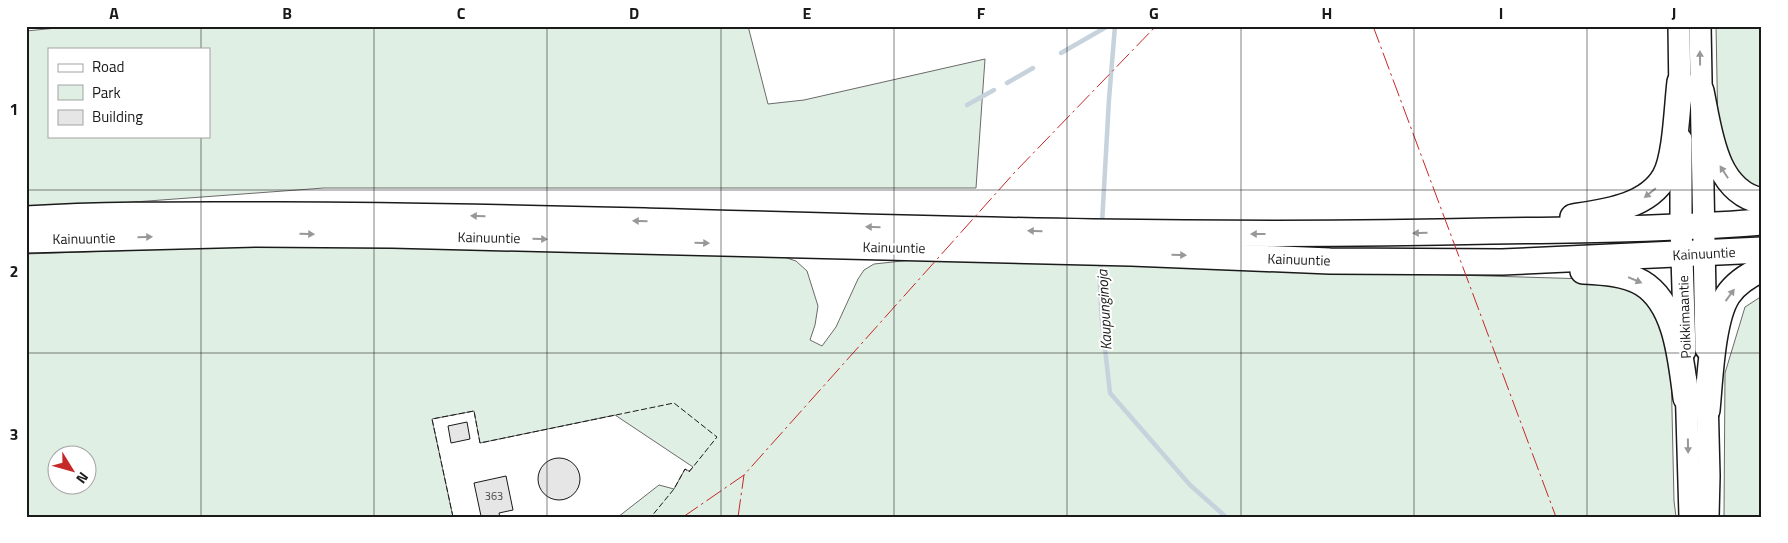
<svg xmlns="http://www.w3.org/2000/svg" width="1788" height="543" font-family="'Titillium Web',sans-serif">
	<rect width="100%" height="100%" fill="#fff"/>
	<g fill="#e0efe3" stroke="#6a6a6a" fill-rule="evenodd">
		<path d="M77 26H748L768 104 804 100 985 59 976 188H324L26 210V31ZM49 49H209V136H49Z"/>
		<polygon points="1716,26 1762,26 1762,195 1736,175 1718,131"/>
		<path d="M250 246 775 254 796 261 807 271 818 306 815 325 810 340 822 346 836 327 858 279 864 270 874 264 921 259 1588 279 1614 283 1640 294 1659 312 1671 366 1674 501 1676 517H618L659 485 674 489 685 469 689 471 693 467 615 415 480 443 474 411 432 419 453 517H26V254ZM58 456H88V486H58Z"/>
		<polygon points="1762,296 1762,517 1724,517 1725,373 1745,307"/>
	</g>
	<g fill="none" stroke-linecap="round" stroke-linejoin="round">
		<g stroke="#c6d2dc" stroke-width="4.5">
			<polyline points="1061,53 1108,26"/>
			<polyline points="1007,83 1033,68"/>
			<polyline points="967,105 994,90"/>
			<polyline points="1102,224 1109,99 1115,26"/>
			<polyline points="1101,260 1100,287 1102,322 1110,393 1190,485 1226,517"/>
		</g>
	</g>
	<g fill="#e6e6e6" stroke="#1a1a1a">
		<polygon points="467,422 470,439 451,443 448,426"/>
		<circle cx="559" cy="479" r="21"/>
		<polygon points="506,476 513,510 499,513 500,517 481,516 474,483"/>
	</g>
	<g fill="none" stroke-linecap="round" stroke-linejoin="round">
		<defs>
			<g id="primary">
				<polyline points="1679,26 1680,98"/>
				<polyline points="1700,26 1706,349"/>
				<polyline points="1681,139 1681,226 1685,351"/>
				<polyline points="1686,381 1690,517"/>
				<polyline points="1707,395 1709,476 1708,517"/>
			</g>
			<g id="highway">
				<path d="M1701 91C1709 129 1714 192 1762 201"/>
				<path d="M1573 217C1605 212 1648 207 1665 176 1676 156 1677 106 1680 82"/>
				<path d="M26 219C110 214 195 215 279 215 401 215 523 218 645 221 927 229 1209 238 1491 231 1581 230 1672 229 1762 222"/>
				<polyline points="26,240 256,234 392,235 1131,253 1330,261 1502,262 1762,250"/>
				<path d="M1583 271C1602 272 1625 273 1642 283 1677 304 1681 361 1686 398"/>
				<path d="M1707 410C1710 380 1712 319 1728 295 1736 283 1749 275 1762 269"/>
			</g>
		</defs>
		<use href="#primary" stroke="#1a1a1a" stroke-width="24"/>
		<use href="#highway" stroke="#1a1a1a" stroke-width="28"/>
		<use href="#primary" stroke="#fff" stroke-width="21"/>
		<use href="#highway" stroke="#fff" stroke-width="25"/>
		<polyline stroke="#1a1a1a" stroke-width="1" stroke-dasharray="6 2.5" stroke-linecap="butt" points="453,517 432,419 474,411 480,443 674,403 717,437 689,472 685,469 674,489 651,517"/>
		<g stroke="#c62828" stroke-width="1" stroke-dasharray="18 4 2.5 4" stroke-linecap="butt">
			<polyline points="1373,26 1556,517"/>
			<polyline points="683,517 744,475 1015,172 1156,26"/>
			<polyline points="738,517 744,475"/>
		</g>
	</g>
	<defs><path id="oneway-solid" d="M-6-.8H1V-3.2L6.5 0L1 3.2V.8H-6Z" transform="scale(1.25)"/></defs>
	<g fill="#989898">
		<use href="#oneway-solid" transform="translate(1700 58) rotate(-91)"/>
		<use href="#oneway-solid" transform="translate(1724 172) rotate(-123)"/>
		<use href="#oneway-solid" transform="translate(1650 193) rotate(141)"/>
		<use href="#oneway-solid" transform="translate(478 216) rotate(-178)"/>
		<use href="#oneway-solid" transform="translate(640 221) rotate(-178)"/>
		<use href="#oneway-solid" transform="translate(873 227) rotate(-179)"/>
		<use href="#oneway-solid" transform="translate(1035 231) rotate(-179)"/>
		<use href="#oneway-solid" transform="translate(1420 233) rotate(179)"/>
		<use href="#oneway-solid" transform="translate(307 234) rotate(1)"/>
		<use href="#oneway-solid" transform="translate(1258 234) rotate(-180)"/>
		<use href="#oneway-solid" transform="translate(145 237) rotate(-1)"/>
		<use href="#oneway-solid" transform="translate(540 239) rotate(1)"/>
		<use href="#oneway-solid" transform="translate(702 243) rotate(2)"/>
		<use href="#oneway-solid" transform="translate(1179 255) rotate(2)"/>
		<use href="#oneway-solid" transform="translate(1635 280) rotate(23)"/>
		<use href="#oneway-solid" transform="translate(1730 295) rotate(-54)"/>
		<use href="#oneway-solid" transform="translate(1688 446) rotate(89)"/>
	</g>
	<path fill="none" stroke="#1a1a1a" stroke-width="1" stroke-opacity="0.55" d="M201 26V49M374 26V517M547 26V517M721 26V517M894 26V517M1067 26V517M1241 26V517M1414 26V517M1587 26V517M201 136V517M26 190H1762M26 353H1762"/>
	<g text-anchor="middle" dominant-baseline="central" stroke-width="4" stroke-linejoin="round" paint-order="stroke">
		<g font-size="11" fill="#4d4d4d">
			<text x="494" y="496">363</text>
		</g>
		<g font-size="14" fill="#1a1a1a" stroke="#fff">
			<text transform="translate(489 237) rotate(1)">Kainuuntie</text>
			<text transform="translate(84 238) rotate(-1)">Kainuuntie</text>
			<text transform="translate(894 247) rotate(1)">Kainuuntie</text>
			<text transform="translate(1704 253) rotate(-3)">Kainuuntie</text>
			<text transform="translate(1299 259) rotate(2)">Kainuuntie</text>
			<text transform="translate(1684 317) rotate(-92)">Poikkimaantie</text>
		</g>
		<g font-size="15" font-style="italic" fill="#1a1a1a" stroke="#fff">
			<text transform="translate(1104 310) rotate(-93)">Kaupunginoja</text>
		</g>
	</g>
	<rect width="1788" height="543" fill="none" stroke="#ffffff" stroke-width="55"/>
	<rect x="48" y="48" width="162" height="90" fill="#ffffff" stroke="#a3a3a3"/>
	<rect x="58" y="64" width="25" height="8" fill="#ffffff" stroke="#a3a3a3"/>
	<text x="92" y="72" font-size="15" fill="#1a1a1a">Road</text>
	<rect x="58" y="85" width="25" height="15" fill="#e0efe3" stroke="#a3a3a3"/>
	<text x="92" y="98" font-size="15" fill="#1a1a1a">Park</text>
	<rect x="58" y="110" width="25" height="15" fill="#e6e6e6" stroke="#a3a3a3"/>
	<text x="92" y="122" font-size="15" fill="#1a1a1a">Building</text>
	<g transform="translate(72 470) rotate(127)"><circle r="24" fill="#ffffff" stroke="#a3a3a3"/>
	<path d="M0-4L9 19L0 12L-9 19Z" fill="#c62828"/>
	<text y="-8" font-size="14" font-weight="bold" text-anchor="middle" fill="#1a1a1a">N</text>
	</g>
	<rect x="28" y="28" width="1732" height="488" fill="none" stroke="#1a1a1a" stroke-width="2"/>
	<g font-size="16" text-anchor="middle" font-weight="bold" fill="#1a1a1a">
		<text x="114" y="19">A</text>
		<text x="287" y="19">B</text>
		<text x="461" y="19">C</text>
		<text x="634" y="19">D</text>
		<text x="807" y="19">E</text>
		<text x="981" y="19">F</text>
		<text x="1154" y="19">G</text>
		<text x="1327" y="19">H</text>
		<text x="1501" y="19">I</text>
		<text x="1674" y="19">J</text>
		<text x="14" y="115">1</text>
		<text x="14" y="277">2</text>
		<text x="14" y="440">3</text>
	</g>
</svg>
